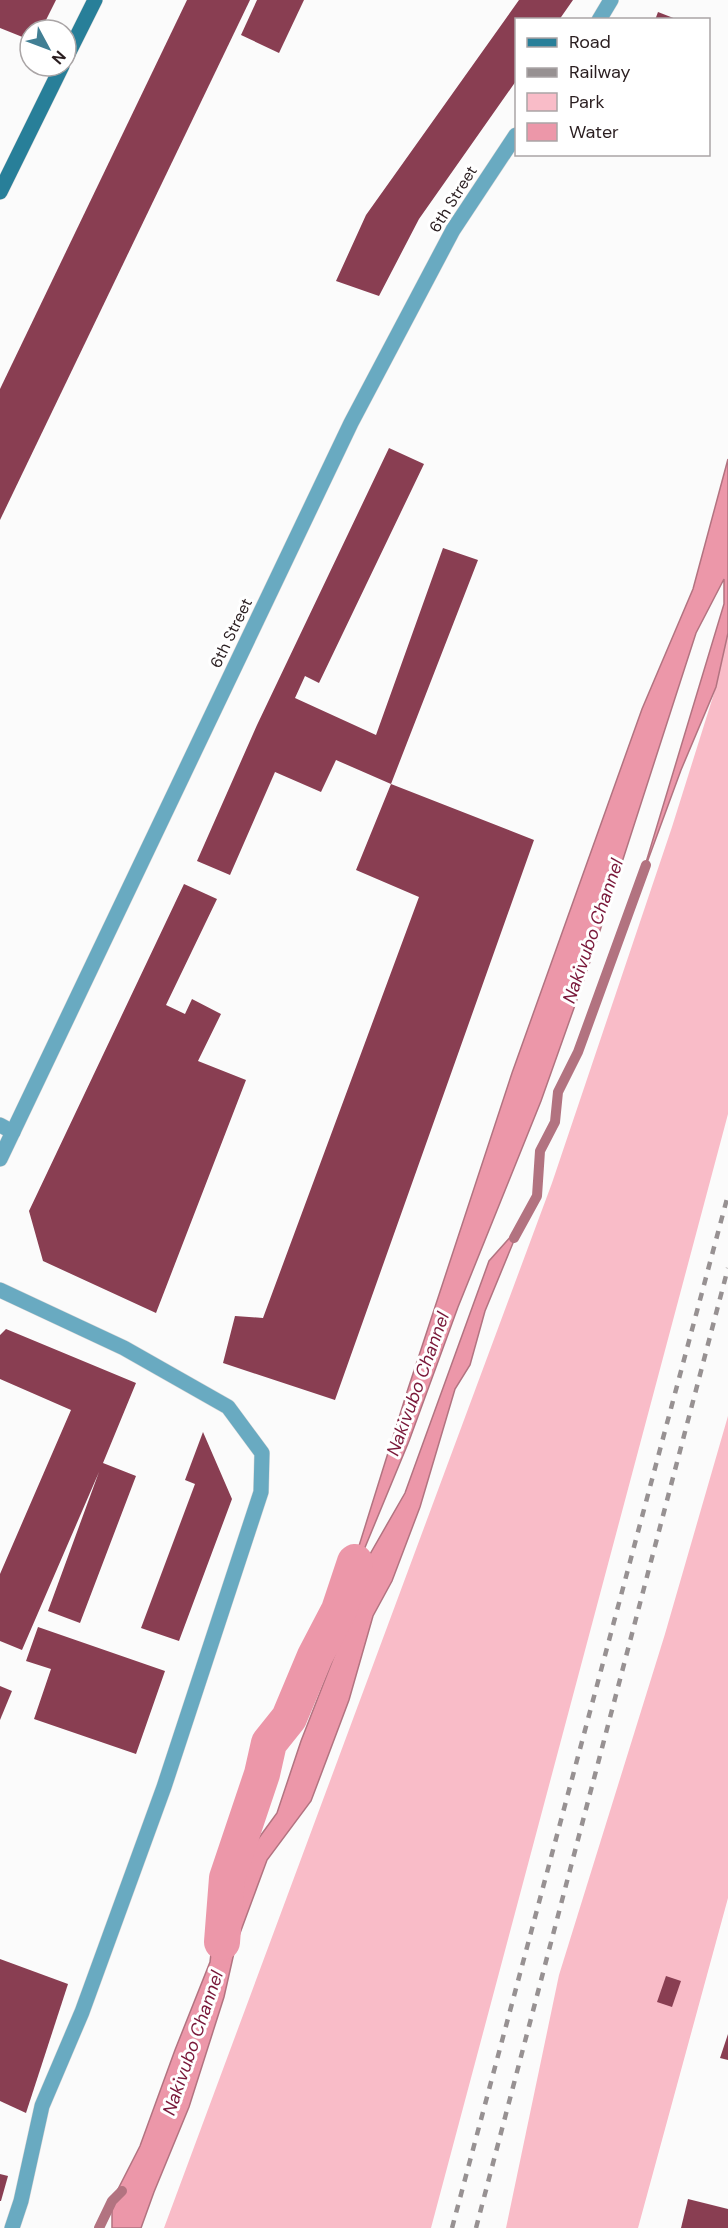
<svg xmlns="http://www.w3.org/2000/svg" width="728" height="2228" font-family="'DM Sans',sans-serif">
	<rect width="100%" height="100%" fill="#fbfbfb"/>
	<g fill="#f9bcc8">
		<polygon points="728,633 728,1114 431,2228 164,2228 552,1183 672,827 716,687"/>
		<polygon points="728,1416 728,1898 638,2228 506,2228 559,1975 665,1634"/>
	</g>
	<polygon fill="#ec97a9" stroke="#b27380" stroke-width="1.5" points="728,459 728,633 716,687 681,770 641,879 724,604 724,579 696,633 585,977 541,1101 458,1307 409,1441 342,1603 405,1493 489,1261 520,1226 485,1311 470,1365 455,1389 420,1507 392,1581 373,1616 349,1700 311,1801 267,1860 236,1944 224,1997 189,2107 154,2192 141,2228 112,2228 112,2201 140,2146 175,2050 210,1962 216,1909 245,1857 277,1813 301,1741 344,1631 339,1610 407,1392 512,1073 642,709 693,589"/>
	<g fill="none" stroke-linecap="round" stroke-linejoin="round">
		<g stroke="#b27380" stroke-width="10">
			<polyline points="514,1238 537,1196 540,1151 555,1122 558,1092 578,1052 646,865"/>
			<polyline points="99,2228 112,2201 122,2191"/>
		</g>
		<polyline stroke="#ec97a9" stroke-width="36" points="222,1942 227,1878 262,1774 269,1743 289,1718 315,1656 339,1610 355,1562"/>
	</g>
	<g fill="#893e52">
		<polygon points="0,0 56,0 41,30 30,30 30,40 0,28"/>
		<polygon points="187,0 250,0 0,520 0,389"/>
		<polygon points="257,0 304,0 279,53 241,35"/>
		<polygon points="519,0 573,0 559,20 516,20 516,81 419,219 379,296 336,281 366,215"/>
		<polygon points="658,12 676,19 676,20 655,20"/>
		<polygon points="389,448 424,464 319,683 305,676 295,698 376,735 443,548 478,560 391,784 336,760 321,792 275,772 230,875 197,861 257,725"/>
		<polygon points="391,784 534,840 335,1400 223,1363 235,1316 263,1318 419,897 356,870"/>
		<polygon points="184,884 217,899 166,1005 185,1014 192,999 221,1014 198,1061 246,1080 156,1313 43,1261 29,1211"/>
		<polygon points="6,1329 136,1383 103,1463 136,1476 80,1623 48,1611 99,1472 22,1650 0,1641 0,1574 71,1410 0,1379 0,1335"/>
		<polygon points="203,1432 232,1499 179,1641 141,1628 195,1484 185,1480"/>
		<polygon points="38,1627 165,1671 136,1754 34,1719 51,1669 26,1661"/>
		<polygon points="0,1686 12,1691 0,1720"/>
		<polygon points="0,1959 68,1984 26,2113 0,2101"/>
		<polygon points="666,1976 681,1981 672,2007 657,2002"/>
		<polygon points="728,2034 728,2060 720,2058"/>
		<polygon points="0,2174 8,2176 1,2201 0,2201"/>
		<polygon points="688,2199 728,2209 728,2228 681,2228"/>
	</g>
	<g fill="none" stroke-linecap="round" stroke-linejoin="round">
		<defs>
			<g id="lane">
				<polyline points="0,1125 13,1132"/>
				<polyline points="0,1290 124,1348 228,1407 262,1453 261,1492 164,1787 82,2012 42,2106 21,2201 12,2228"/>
			</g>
			<g id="street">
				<polyline points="599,20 611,0"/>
				<polyline points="0,1159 351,423 453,230 516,135"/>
			</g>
			<g id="secondary">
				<polyline points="66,58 95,0"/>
				<polyline points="0,192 62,66"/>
			</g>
		</defs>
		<use href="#lane" stroke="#dad8d8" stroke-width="16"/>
		<use href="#street" stroke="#dad8d8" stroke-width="16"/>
		<use href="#secondary" stroke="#dad8d8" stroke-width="16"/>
		<use href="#lane" stroke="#69aac1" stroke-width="15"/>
		<use href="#street" stroke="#69aac1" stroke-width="15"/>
		<use href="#secondary" stroke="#287f99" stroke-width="15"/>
		<g stroke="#979192" stroke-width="4.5" stroke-dasharray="8 8" stroke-linecap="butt">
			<polyline points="452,2228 728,1195"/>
			<polyline points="476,2228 728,1268"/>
		</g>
	</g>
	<g text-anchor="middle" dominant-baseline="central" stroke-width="6" stroke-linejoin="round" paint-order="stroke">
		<g font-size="16" fill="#2a1e20" stroke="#fff">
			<text transform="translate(453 199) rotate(-58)">6th Street</text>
			<text transform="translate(231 633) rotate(-64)">6th Street</text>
		</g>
		<g font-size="18" font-style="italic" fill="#791739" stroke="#fff">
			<text transform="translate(593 931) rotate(-71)">Nakivubo Channel</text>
			<text transform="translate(418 1384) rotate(-70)">Nakivubo Channel</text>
			<text transform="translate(193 2043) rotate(-71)">Nakivubo Channel</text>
		</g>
	</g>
	<rect x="515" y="18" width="195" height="138" fill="#ffffff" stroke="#aaa5a6" stroke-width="1.5"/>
	<rect x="527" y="38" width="30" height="9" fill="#287f99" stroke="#aaa5a6" stroke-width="1.5"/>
	<text x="569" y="48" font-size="18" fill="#2a1e20">Road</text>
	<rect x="527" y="68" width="30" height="9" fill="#979192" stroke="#aaa5a6" stroke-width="1.5"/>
	<text x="569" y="78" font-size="18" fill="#2a1e20">Railway</text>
	<rect x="527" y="93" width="30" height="18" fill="#f9bcc8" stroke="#aaa5a6" stroke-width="1.5"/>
	<text x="569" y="108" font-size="18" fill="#2a1e20">Park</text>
	<rect x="527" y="123" width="30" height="18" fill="#ec97a9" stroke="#aaa5a6" stroke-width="1.5"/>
	<text x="569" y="138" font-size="18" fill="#2a1e20">Water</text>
	<g transform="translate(48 48) rotate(131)"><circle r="28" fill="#ffffff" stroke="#aaa5a6" stroke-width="1.5"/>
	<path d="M0-4.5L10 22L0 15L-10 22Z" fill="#417f94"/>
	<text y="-9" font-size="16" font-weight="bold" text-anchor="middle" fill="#2a1e20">N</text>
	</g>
</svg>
